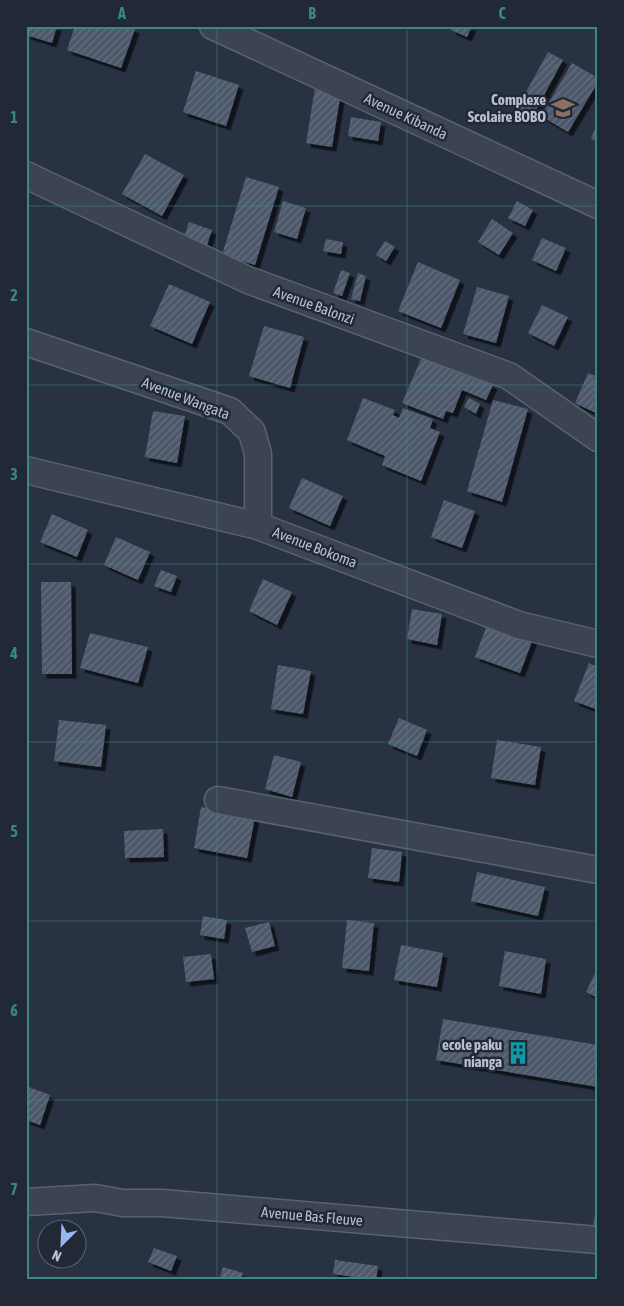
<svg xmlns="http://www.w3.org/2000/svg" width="624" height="1306" font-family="'Asap Condensed',sans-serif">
	<defs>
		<pattern id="building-hatch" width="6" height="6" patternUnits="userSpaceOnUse" patternTransform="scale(1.25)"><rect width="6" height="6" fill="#4e596b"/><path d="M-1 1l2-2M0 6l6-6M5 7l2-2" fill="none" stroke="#656f7f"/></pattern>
		<filter id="shadow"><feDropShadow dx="4.5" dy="4.5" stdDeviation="0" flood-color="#0009"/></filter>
	</defs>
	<rect width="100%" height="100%" fill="#283242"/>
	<g fill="url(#building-hatch)" filter="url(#shadow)">
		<polygon points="27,26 57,26 52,43 26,35"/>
		<polygon points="75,26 128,26 135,29 121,68 67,50"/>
		<polygon points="452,26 472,26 467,37 451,30"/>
		<polygon points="548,52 563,60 530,121 515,112"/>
		<polygon points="572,63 598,78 598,82 568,132 541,116"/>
		<polygon points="196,71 239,85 226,126 183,112"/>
		<polygon points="315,88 341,92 332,147 306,143"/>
		<polygon points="351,117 381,122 378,141 348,136"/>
		<polygon points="598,121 598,141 591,139"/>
		<polygon points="145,154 184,175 162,216 122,194"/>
		<polygon points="246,177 279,187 255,265 222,255"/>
		<polygon points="283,201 306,208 297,239 274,232"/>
		<polygon points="517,201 533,210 525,226 508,218"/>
		<polygon points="492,219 513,233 499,255 478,242"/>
		<polygon points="189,222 212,230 206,248 183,240"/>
		<polygon points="542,238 566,248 556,271 532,260"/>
		<polygon points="326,239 343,242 341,254 323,251"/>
		<polygon points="385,241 395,247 386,261 376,255"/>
		<polygon points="418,262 460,280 441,328 398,311"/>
		<polygon points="341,270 350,273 342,296 333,293"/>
		<polygon points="358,273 366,276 360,301 351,299"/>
		<polygon points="169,284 210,302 192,344 150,326"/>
		<polygon points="477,287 509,296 496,343 463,334"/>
		<polygon points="542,305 568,317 554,346 528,333"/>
		<polygon points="264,326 304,337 290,388 249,376"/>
		<polygon points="426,347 493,385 486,400 462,390 453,413 446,411 443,419 402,403"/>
		<polygon points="588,373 598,377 598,414 575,403"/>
		<polygon points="363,398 395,410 393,415 399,418 403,408 433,419 430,428 440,432 421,481 382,465 385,456 347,440"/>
		<polygon points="469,398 480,404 476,414 464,407"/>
		<polygon points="493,400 528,409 502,502 467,491"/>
		<polygon points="153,411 185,416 177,463 145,457"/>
		<polygon points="302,478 343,496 330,526 289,508"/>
		<polygon points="444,500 475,511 462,548 431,537"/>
		<polygon points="52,514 88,530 77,557 40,542"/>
		<polygon points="116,537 150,552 138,580 104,565"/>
		<polygon points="161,570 177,576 171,592 154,586"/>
		<polygon points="263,579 292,592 277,625 249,611"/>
		<polygon points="41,582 71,582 72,674 42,674"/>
		<polygon points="412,609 442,614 437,645 407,639"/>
		<polygon points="488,622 533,639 520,673 475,657"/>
		<polygon points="90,633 148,647 138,683 80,668"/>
		<polygon points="589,663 598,667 598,710 574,701"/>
		<polygon points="278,665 311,671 303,714 271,709"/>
		<polygon points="399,718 427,730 417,756 388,744"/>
		<polygon points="59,720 106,725 101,767 54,761"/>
		<polygon points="497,740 541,747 535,785 491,778"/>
		<polygon points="274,755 301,762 292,797 265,789"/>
		<polygon points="201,807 255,817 247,858 194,848"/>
		<polygon points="163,829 164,857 125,858 124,831"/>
		<polygon points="372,848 402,852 399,882 368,878"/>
		<polygon points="477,872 545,887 538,916 471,901"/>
		<polygon points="203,916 227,920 224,939 200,935"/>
		<polygon points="347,920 374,923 369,971 342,968"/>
		<polygon points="269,922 275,946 252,952 245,928"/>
		<polygon points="401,945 443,953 437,987 394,980"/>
		<polygon points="505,951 546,959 541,994 499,986"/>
		<polygon points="211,954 214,979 186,982 183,957"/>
		<polygon points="598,967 598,998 586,992"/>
		<polygon points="443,1019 598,1045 598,1087 436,1060"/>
		<polygon points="26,1086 50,1095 40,1125 26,1120"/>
		<polygon points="597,1203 598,1204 598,1227 593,1226"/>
		<polygon points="154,1248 177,1256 171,1271 148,1262"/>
		<polygon points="335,1260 378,1266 376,1280 333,1274"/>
		<polygon points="223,1267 243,1273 241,1280 219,1280"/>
	</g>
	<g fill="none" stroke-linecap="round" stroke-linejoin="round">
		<defs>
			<g id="minor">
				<polyline points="213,26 598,205"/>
				<polyline points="26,175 248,280 509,376 598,438"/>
				<polyline points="26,342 230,411 252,432 258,454 258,526"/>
				<polyline points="26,470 258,526 519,625 598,644"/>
				<polyline points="218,800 598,870"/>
				<polyline points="26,1202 95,1198 123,1203 162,1203 598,1240"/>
			</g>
		</defs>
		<use href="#minor" stroke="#5a626f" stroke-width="29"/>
		<use href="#minor" stroke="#3c4452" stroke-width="26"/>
	</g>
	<path fill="none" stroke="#3a8886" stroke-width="1" stroke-opacity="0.55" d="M217 26V1280M407 26V1280M26 206H598M26 385H598M26 564H598M26 742H598M26 921H598M26 1100H598"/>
	<defs>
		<symbol id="school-bare" viewBox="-9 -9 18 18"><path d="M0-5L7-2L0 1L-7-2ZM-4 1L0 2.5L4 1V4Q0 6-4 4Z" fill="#8d6e63" stroke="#212937" stroke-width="2.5" paint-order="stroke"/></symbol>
		<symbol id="building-bare" viewBox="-9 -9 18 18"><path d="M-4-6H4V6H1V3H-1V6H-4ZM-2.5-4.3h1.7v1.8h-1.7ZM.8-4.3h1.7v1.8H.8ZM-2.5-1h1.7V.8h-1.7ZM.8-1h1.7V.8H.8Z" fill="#0f9aa8" stroke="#212937" stroke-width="2.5" paint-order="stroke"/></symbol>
	</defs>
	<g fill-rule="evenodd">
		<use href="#school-bare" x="547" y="92" width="32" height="32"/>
		<use href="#building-bare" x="502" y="1037" width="32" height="32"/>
	</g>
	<g text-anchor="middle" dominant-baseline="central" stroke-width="5" stroke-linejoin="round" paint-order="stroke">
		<g font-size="15" font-weight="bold" fill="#b9bfcc" stroke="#212937" text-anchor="end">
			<text x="546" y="99">Complexe<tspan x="546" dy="17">Scolaire BOBO</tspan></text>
			<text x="502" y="1044">ecole paku<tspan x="502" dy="17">nianga</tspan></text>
		</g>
		<g font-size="15" fill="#b9bfcc" stroke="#212937">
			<text transform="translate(406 116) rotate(25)">Avenue Kibanda</text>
			<text transform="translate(314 305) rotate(20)">Avenue Balonzi</text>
			<text transform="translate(186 398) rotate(21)">Avenue Wangata</text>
			<text transform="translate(315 547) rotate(21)">Avenue Bokoma</text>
			<text transform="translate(312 1216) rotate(5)">Avenue Bas Fleuve</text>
		</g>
	</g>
	<rect width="624" height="1306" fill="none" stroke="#212937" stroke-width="55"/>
	<g transform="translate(62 1244) rotate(204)"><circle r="24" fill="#212937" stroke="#5e6573"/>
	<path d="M0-4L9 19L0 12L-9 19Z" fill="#96b6f4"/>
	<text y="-8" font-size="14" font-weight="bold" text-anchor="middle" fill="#b9bfcc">N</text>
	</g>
	<rect x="28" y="28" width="568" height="1250" fill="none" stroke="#3a8886" stroke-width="2"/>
	<g font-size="16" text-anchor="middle" font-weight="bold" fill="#3a8886">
		<text x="122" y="19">A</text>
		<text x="312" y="19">B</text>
		<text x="502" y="19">C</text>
		<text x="14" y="123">1</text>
		<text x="14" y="301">2</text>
		<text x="14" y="480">3</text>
		<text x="14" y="659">4</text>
		<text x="14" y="837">5</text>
		<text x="14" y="1016">6</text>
		<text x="14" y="1195">7</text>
	</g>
</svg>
